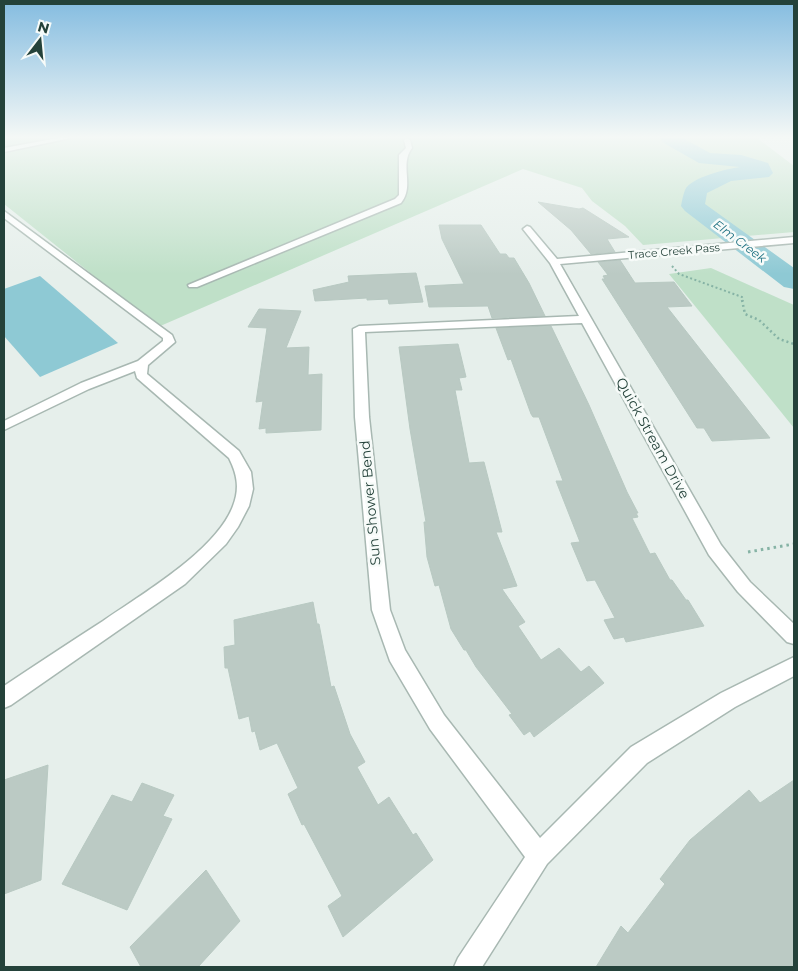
<svg xmlns="http://www.w3.org/2000/svg" width="798" height="971" font-family="Montserrat,sans-serif">
	<rect width="100%" height="100%" fill="#e6efeb"/>
	<g fill="#bfe0c8">
		<polygon points="4,138 757,138 794,166 794,232 643,245 625,226 592,201 582,188 523,169 158,327 4,204"/>
		<polygon points="711,268 794,305 794,428 669,274"/>
	</g>
	<polygon fill="#8ec9d4" points="40,276 118,343 40,377 4,336 4,289"/>
	<g fill="none" stroke-linecap="round" stroke-linejoin="round">
		<path fill="#8ec9d4" fill-rule="evenodd" d="M660 138H683L710 153 741 155 768 163 773 173 769 177 731 181 707 193 705 204 794 268V289L784 287 685 211 681 206C682 201 683 195 685 190 691 177 727 169 740 167L699 163 662 142Z"/>
	</g>
	<g fill="#bbcac4" stroke="#b8c9c2">
		<polygon points="538,202 579,209 583,208 629,237 607,239 615,252 591,254 571,230"/>
		<polygon points="439,225 481,225 500,254 506,254 509,258 514,258 529,283 545,316 492,318 488,306 429,307 425,286 464,284 442,239"/>
		<polygon points="620,260 635,283 674,282 692,306 667,307 770,438 712,441 704,428 697,428 602,279 605,279 603,276 608,275 598,262"/>
		<polygon points="416,273 423,302 389,304 388,299 367,300 367,298 315,301 313,290 349,282 348,276"/>
		<polygon points="259,309 301,311 286,348 309,347 308,375 322,374 321,430 266,433 266,428 259,429 263,401 256,402 267,328 248,327"/>
		<polygon points="551,326 589,405 627,492 638,513 636,513 638,517 632,518 650,554 655,553 670,580 672,580 686,600 688,600 704,626 626,642 624,637 614,639 604,620 615,618 595,580 587,581 571,543 580,542 556,481 563,481 539,417 533,417 531,414 511,359 508,360 496,328"/>
		<polygon points="458,344 466,377 459,378 462,390 455,390 469,463 484,462 502,532 496,532 517,586 502,589 525,622 518,626 541,660 559,648 581,672 589,666 604,683 534,737 530,731 524,735 509,715 512,714 476,667 466,650 464,650 451,629 439,585 435,586 427,557 424,522 426,522 410,429 399,347"/>
		<polygon points="313,602 317,624 319,624 331,687 334,686 350,734 365,762 357,767 378,805 389,797 413,835 416,833 433,860 343,937 328,906 342,896 304,824 302,825 288,794 298,788 277,743 260,750 255,731 252,732 249,716 239,719 228,668 225,668 224,647 235,645 234,620"/>
		<polygon points="48,765 41,880 4,894 4,780"/>
		<polygon points="794,780 794,967 596,967 621,926 628,933 665,884 660,879 690,840 749,790 760,803"/>
		<polygon points="142,783 174,795 163,816 172,819 127,910 62,884 112,795 132,802"/>
		<polygon points="206,870 240,921 198,967 141,967 130,947"/>
	</g>
	<g fill="none" stroke-linecap="round" stroke-linejoin="round">
		<defs>
			<g id="minor">
				<polygon points="58,138 71,138 4,152 4,148"/>
				<path d="M407 138 410 140 412 148C399 165 415 186 401 203L197 287H189L188 285 395 199 399 195V155L406 148 404 140Z"/>
				<path d="M4 211 172 335 175 342 148 365 147 374 239 451 251 472 253 489 249 506 238 527 226 544 185 584 11 705 4 708V686C37 664 70 642 103 621 142 594 216 551 233 506 240 488 237 474 229 458L137 378 135 371 89 389 4 430V421L81 383 138 361 163 341V338L4 218Z"/>
				<polygon points="527,226 530,227 557,259 794,237 794,243 560,264 721,545 750,582 794,624 794,644 787,642 738,592 709,555 582,323 365,332 369,417 390,610 405,650 444,715 540,838 631,747 721,693 794,657 794,676 735,707 647,763 547,864 482,967 454,967 458,958 525,857 430,729 390,661 372,610 355,417 353,329 359,326 579,316 550,263 523,229"/>
			</g>
		</defs>
		<use href="#minor" stroke="#a8b8b2" stroke-width="3"/>
		<polyline stroke="#86b3a5" stroke-width="2" stroke-dasharray="2 2.5" stroke-linecap="butt" points="672,266 679,274 742,297 743,301"/>
		<polyline stroke="#86b3a5" stroke-width="2.5" stroke-dasharray="2 3" stroke-linecap="butt" points="742,300 745,314 759,320 779,339 794,344"/>
		<polyline stroke="#86b3a5" stroke-width="3" stroke-dasharray="2.5 4" stroke-linecap="butt" points="748,552 794,544"/>
		<use href="#minor" fill="#fff" fill-rule="evenodd"/>
	</g>
	<linearGradient id="sky" x2="0" y2="1"><stop stop-color="#84bce0"/><stop offset="0.5" stop-color="#f4f8f6"/><stop offset="1" stop-color="#f4f8f6" stop-opacity="0"/></linearGradient>
	<rect width="798" height="274" fill="url(#sky)"/>
	<g text-anchor="middle" dominant-baseline="central" stroke-width="5" stroke-linejoin="round" paint-order="stroke">
		<g font-size="11" fill="#24423a" stroke="#f7fbf9">
			<text transform="translate(674 251) rotate(-5)">Trace Creek Pass</text>
		</g>
		<g font-size="12" font-style="italic" fill="#1c6f80" stroke="#f7fbf9">
			<text transform="translate(740 241) rotate(37)">Elm Creek</text>
		</g>
		<g font-size="14" fill="#24423a" stroke="#f7fbf9">
			<text transform="translate(653 438) rotate(61)">Quick Stream Drive</text>
			<text transform="translate(370 503) rotate(-95)">Sun Shower Bend</text>
		</g>
	</g>
	<rect width="798" height="971" fill="none" stroke="#24423a" stroke-width="10"/>
	<g transform="translate(40 40) rotate(16)" stroke="#f7fbf9" stroke-width="4" paint-order="stroke">
	<path d="M0-4L9 19L0 12L-9 19Z" fill="#24423a"/>
	<text y="-8" font-size="14" font-weight="bold" text-anchor="middle" fill="#24423a">N</text>
	</g>
</svg>
